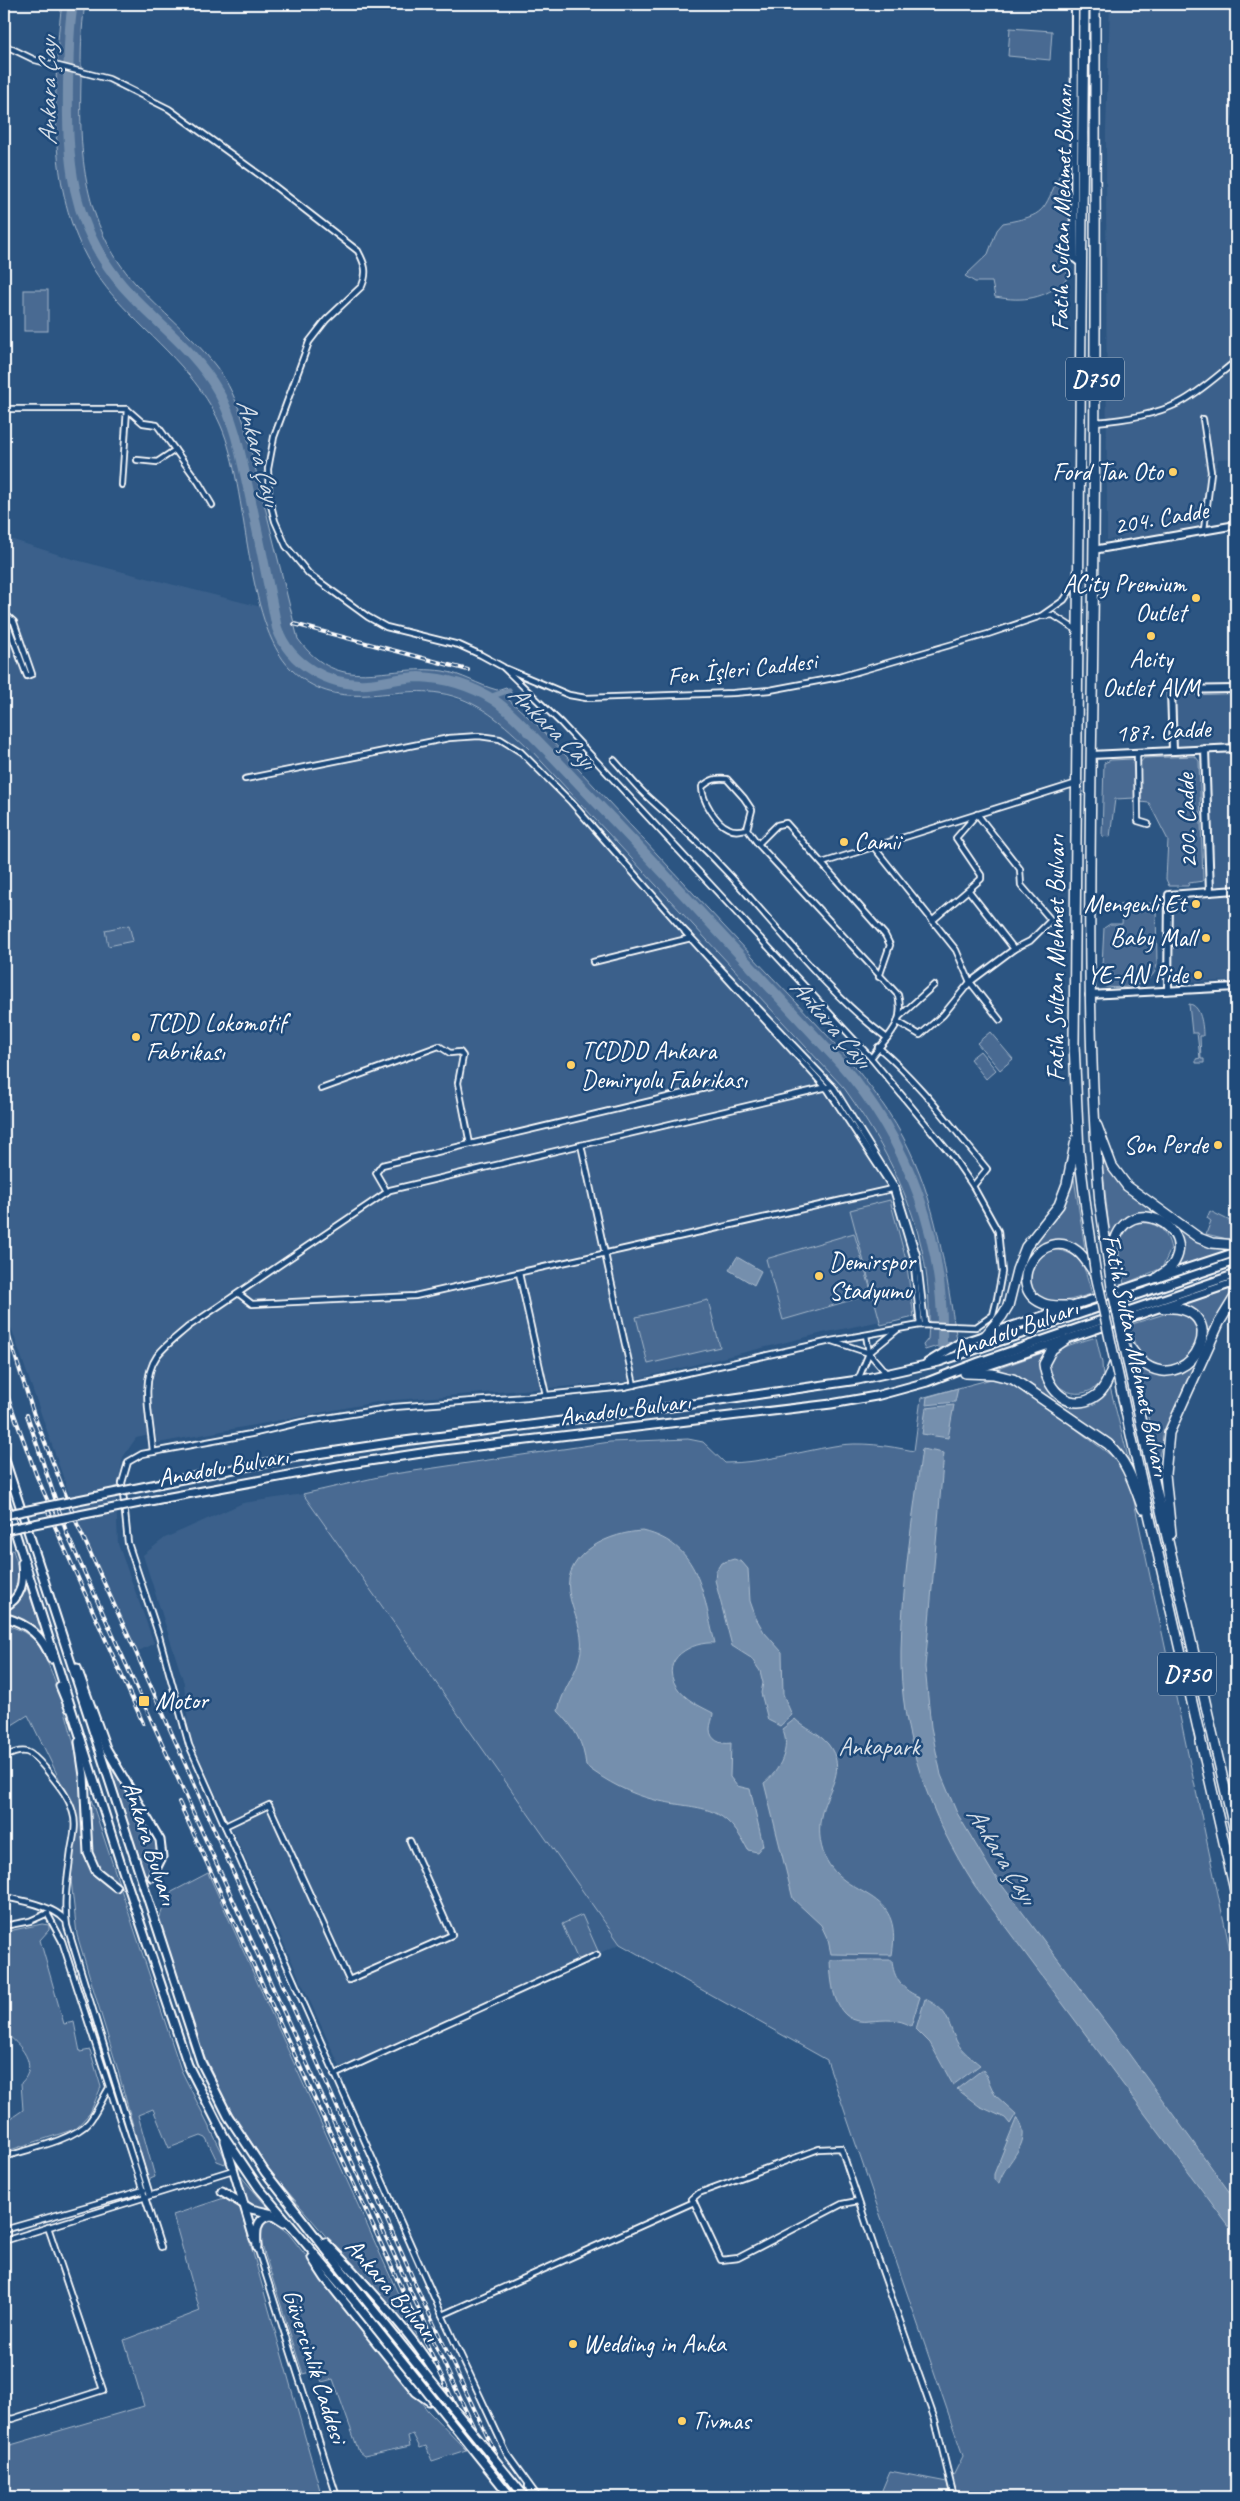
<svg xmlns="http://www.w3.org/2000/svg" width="1240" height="2501" font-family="Caveat,sans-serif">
	<rect width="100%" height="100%" fill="#2c5582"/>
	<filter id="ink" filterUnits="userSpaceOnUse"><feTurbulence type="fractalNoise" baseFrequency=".02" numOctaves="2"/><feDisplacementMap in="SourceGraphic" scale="10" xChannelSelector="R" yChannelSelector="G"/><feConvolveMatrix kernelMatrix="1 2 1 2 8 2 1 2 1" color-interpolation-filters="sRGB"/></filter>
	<g filter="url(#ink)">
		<g fill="#3b618b">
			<polygon points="1110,4 1236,4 1236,101 1230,126 1236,127 1236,458 1218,459 1208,524 1168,534 1107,540 1106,131"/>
			<polygon points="4,537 72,559 261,607 280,655 292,670 311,684 326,691 374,696 422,692 439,693 478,706 503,722 531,750 844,1088 880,1141 904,1191 922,1255 902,1260 910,1315 823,1333 624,1382 382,1401 158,1443 155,1434 136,1438 123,1457 116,1499 118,1544 154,1643 137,1652 84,1537 4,1307"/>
			<polygon points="1236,690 1236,885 1212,887 1201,755 1178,755 1173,691"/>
			<polygon points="1230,895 1236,981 1173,982 1169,898"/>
			<polygon points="303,1494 620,1944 340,2067 189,1735 184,1683 143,1555 165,1538 243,1503"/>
		</g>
		<g fill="#486b92" stroke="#a4b5c8">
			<path d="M62 4H85C81 29 81 54 81 80 79 155 83 224 135 283 161 312 192 335 215 365 229 382 237 403 244 423L298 639C341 697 384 663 443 671 462 674 478 685 497 690L506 687 512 694 508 699 536 724C609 801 680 880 753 957 804 1012 867 1070 903 1137 937 1200 945 1270 957 1340L925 1350 923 1345 928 1339C936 1245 898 1163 844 1088L531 750C504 724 478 699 439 693 387 685 337 715 291 669 244 622 249 490 221 426 199 374 153 340 116 299 61 238 54 162 56 84 57 57 58 30 62 4Z"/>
			<polygon points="1010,28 1052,31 1050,60 1008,56"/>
			<path d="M1069 170V267L1066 280C1044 299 1024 302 995 297L992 282H975L965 276 988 254 997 230 1003 223C1047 215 1042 212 1060 174Z"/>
			<rect x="24" y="290" width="24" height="41"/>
			<polygon points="1195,756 1199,761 1203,881 1189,883 1188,886 1169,886 1166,879 1168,840 1149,803 1140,802 1140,763 1144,758"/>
			<polygon points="1133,759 1135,798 1115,799 1110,837 1102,836 1104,763 1111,760"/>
			<path d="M1156 903 1157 965C1153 987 1124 989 1106 987L1101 984 1104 928 1110 924H1122L1123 909H1120V904Z"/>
			<polygon points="129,925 133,941 108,946 105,930"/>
			<path d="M1189 1004C1201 1005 1203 1026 1203 1036H1200L1201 1059H1204V1063H1196V1059L1200 1058 1197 1033H1192Z"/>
			<polygon points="990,1032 1013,1059 1000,1070 977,1043"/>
			<polygon points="980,1051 996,1070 986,1079 970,1059"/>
			<polygon points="1101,1157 1125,1189 1145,1205 1201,1244 1223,1249 1225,1253 1174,1270 1179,1238 1154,1216 1120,1224 1110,1236"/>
			<path d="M1074 1178 1085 1249 1055 1241 1040 1246 1025 1258C1042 1228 1064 1213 1074 1178Z"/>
			<polygon points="890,1200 906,1260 914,1317 881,1325 850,1210"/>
			<polygon points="1210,1211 1236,1224 1236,1241 1206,1234 1211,1221 1207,1218"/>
			<path d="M1135 1223C1156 1221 1167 1229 1171 1249L1162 1268 1124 1284C1120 1260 1111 1236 1135 1223Z"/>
			<polygon points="854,1233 872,1294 783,1320 766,1259"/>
			<path d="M1052 1249C1084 1253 1084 1267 1092 1294 1079 1297 1064 1303 1050 1302 1028 1300 1025 1270 1038 1256 1042 1253 1048 1251 1052 1249Z"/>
			<path d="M1236 1284V1291C1217 1314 1205 1344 1192 1372 1179 1401 1164 1429 1158 1461L1136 1365C1170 1387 1183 1366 1204 1341L1188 1308 1179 1304Z"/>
			<polygon points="708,1300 720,1347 648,1364 636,1317"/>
			<path d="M1171 1312 1184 1314 1197 1326C1202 1353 1170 1379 1146 1360 1136 1352 1132 1337 1129 1325Z"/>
			<path d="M1096 1337 1102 1363 1103 1380C1076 1414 1032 1375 1056 1353 1065 1344 1085 1341 1096 1337Z"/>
			<path d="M1045 1352C1043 1358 1040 1365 1041 1371 1042 1395 1071 1415 1094 1404 1101 1401 1106 1393 1110 1387L1129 1461 1115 1443 1026 1381 997 1369Z"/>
			<path d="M995 1378 1027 1392 1117 1460 1132 1492 1236 1978V2497H958L952 2478 963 2456 827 2060 620 1944 303 1494 387 1475 610 1442 688 1439 703 1442 725 1463C763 1463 798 1452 834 1446 860 1441 889 1446 914 1451L921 1398Z"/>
			<path d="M4 1549 6 1551 13 1550C19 1567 27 1594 4 1602Z"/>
			<polygon points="27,1588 43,1634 21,1619 4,1614 4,1611 20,1600"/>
			<path d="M4 1625C17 1627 32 1635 39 1646 56 1674 74 1737 79 1770 85 1812 69 1867 115 1891L116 1884C108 1877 98 1871 94 1861 87 1845 88 1809 88 1790L181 2070 226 2160 225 2164 217 2161 206 2138 201 2136 169 2148 153 2109 138 2115 155 2177 148 2180 117 2067 77 1935 71 1879 76 1813 28 1715 4 1730Z"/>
			<path d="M110 1767C123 1786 171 1843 156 1866 153 1870 148 1874 145 1877Z"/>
			<polygon points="208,1873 424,2351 270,2171 228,2106 204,2055 158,1922 168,1894"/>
			<polygon points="582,1915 598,1951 578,1960 562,1924"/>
			<path d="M42 1924 49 1925V1930L40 1940 64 2024 74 2022 80 2052 90 2050 101 2087 90 2113 75 2129 4 2152V2123L23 2110 21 2083C40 2065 20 2044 4 2032V1932Z"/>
			<polygon points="240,2175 269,2209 268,2210 252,2207 249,2203"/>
			<polygon points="227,2197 240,2207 322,2497 4,2497 4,2447 144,2406 124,2340 200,2311 173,2215"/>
			<path d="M271 2220 288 2233 428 2411 466 2450 432 2461 426 2446 420 2448 413 2434 408 2436 410 2446 364 2456 359 2452 333 2379 322 2382 317 2370 303 2374 258 2233C259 2226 263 2221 271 2220Z"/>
			<polygon points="890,2471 947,2482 950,2497 886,2497 882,2490"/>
		</g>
		<g fill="#748fad" stroke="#acbcce">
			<polygon points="737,1257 761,1271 754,1285 729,1270"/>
			<polygon points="958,1388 955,1402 926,1405 927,1397"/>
			<polygon points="954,1405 948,1438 922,1434 926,1408"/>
			<path d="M922 1449 944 1453 925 1667 931 1727 941 1775 957 1813 992 1872 1124 2047 1236 2201V2236L975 1886C930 1817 899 1734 901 1650 902 1584 913 1515 922 1449Z"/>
			<path d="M643 1531C701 1545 702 1593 715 1643 692 1641 659 1659 676 1686 685 1700 700 1706 713 1713 713 1719 710 1724 710 1729 710 1740 721 1745 731 1743L730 1777 737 1786 750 1789 763 1845 757 1852 748 1850C722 1801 703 1811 655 1800 630 1794 607 1782 586 1766 584 1743 574 1727 558 1711 562 1689 578 1673 581 1651 584 1629 572 1613 569 1592 563 1552 612 1532 643 1531Z"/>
			<polygon points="734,1559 742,1562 748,1569 750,1601 756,1618 764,1632 782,1652 783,1694 792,1715 780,1726 768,1720 761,1693 763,1683 760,1671 751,1658 732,1646 715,1580 716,1571 721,1563"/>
			<path d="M795 1719C805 1729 819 1733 828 1744 848 1770 828 1788 822 1812 818 1827 819 1843 825 1857 846 1902 904 1885 892 1955L831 1954 828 1940 821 1925 793 1899 764 1783C779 1772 792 1747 782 1729Z"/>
			<path d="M830 1960H892C893 1978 903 1991 920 1997L911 2026C898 2018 885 2020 870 2021 834 2026 831 1985 830 1960Z"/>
			<path d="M925 1999C951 2011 946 2022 957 2042 962 2052 972 2058 980 2065L953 2085 930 2043 916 2029Z"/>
			<polygon points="983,2069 995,2095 1016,2114 1010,2124 1005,2118 979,2106 957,2089"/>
			<path d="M1017 2117C1036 2143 1006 2159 999 2183L994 2180V2174Z"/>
		</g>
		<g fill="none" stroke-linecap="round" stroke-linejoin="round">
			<polyline stroke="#748fad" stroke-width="5.5" points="490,697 509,690"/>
			<path stroke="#748fad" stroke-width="10" d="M73 4C68 30 69 56 68 83 67 160 70 223 122 285 153 321 195 349 218 391 235 422 241 457 249 492 259 537 268 583 277 628 290 665 329 686 367 684 384 683 401 677 419 677 445 678 472 686 494 700 509 710 520 723 533 736 555 758 576 781 598 804 680 889 760 977 840 1063 909 1140 945 1241 942 1344"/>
			<path stroke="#4c6e95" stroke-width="7" stroke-dasharray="7 3.5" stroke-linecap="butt" d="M116 1887C131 1887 140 1888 152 1877"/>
			<defs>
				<g id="street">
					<path d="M4 45 35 60 109 79 169 109 264 178 358 251C365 264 368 272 362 286L326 320 309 342 274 437 268 469 269 497 275 521 286 546 309 574 368 617 386 627 459 645 481 655 503 667 561 723 871 1058 953 1157 973 1186 998 1231 1002 1272 997 1299 993 1315 976 1327 920 1325 831 1341 624 1387 527 1397 394 1407 302 1422 251 1434 142 1454 128 1462 122 1483 128 1543 159 1636 189 1745 442 2315 507 2454 538 2497"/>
					<polyline points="4,409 127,409 143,423 157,425 199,483 212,505"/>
					<polyline points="1203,419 1211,472 1204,530"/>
					<path d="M1095 422C1123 420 1154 415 1179 403 1199 393 1218 375 1236 361"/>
					<polyline points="137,460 157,462 175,450"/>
					<polyline points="122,485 127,409"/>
					<polyline points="4,613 14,622 32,674 27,676 4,615"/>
					<polyline points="1042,616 1053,615 1078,631"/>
					<polyline points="507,669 569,695 586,698 733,693 770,690 839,677 988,634 1041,616 1064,600 1077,580"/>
					<polyline points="1137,753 1138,821 1148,824"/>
					<path d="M614 760C626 773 637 788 650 799 674 821 698 841 720 865 775 922 823 990 887 1038"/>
					<polyline points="245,779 449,738 479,736 500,739 521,752 571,802 681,927 834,1088 896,1188 917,1255 925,1324"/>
					<path d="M747 829C741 830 734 832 728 828 716 823 702 800 702 787 711 779 716 778 727 779L744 798 752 810 747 829 758 844 898 995C906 1025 887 1036 871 1058"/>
					<polyline points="758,844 777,825 786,823 885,935 890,945 879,977"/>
					<polyline points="873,846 956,950 970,982 1000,1020"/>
					<polyline points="822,863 1077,783"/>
					<polyline points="969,891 1014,949"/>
					<polyline points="932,921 981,879 981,875 956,838 976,815"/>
					<polyline points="685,932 828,1090 893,1189 913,1256 920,1325"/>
					<polyline points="593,962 691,938"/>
					<polyline points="900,1016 934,985"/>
					<polyline points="898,1022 920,1035 943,1015 970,982 1014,949 1030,941 1051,920 1021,885 1020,869 977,814"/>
					<path d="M878 1047C923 1086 950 1125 987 1169L973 1186"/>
					<polyline points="321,1089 439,1046 450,1053 460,1052 463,1056 458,1083 470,1144"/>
					<polyline points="581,1145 634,1385"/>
					<polyline points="387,1192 376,1173 382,1165 710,1087"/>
					<polyline points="519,1273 546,1395"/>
					<polyline points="239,1294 252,1304 415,1296 896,1188"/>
					<polyline points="866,1335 869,1353"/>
					<polyline points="833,1341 869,1353 858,1380"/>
					<polyline points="887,1374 869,1353 897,1330"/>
					<path d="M153 1452C151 1422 139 1382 157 1356 165 1345 178 1336 188 1327L390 1190 832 1086"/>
					<path d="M4 1757C25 1747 30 1750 45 1768 55 1781 69 1796 73 1813 77 1825 73 1839 71 1851 68 1876 63 1901 67 1926L150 2195"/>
					<polyline points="225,1826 269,1805 349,1980 452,1935 410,1841"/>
					<path d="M4 1897C21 1900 54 1906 65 1920"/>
					<polyline points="47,1913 62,1941 161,2247"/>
					<polyline points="4,1926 30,1921 48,1913"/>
					<polyline points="334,2075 597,1955"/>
					<path d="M4 2157C26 2150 74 2140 89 2122 97 2112 102 2099 109 2088"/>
					<polyline points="694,2202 692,2199 699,2193 819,2149 841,2148 878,2259 935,2420 954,2497"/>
					<polyline points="4,2230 144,2190"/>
					<polyline points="4,2241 233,2170"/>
					<polyline points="257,2247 337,2497"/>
					<polyline points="442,2315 694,2202 721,2260 738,2258 842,2204 858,2201"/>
					<polyline points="4,2417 12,2419 103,2390 48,2227"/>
					<polyline points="528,2486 531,2497"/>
				</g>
				<g id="secondary">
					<polyline points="1075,4 1074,258 1082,264"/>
					<polyline points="1093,550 1236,525"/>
					<polyline points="1205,749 1210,892"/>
					<polyline points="1173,751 1171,690 1236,689"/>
					<polyline points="1091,755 1236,748"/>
					<polyline points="1168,989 1169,895 1236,890"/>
					<polyline points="1089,995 1236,987"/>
				</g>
				<g id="primary">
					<polyline points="927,1363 958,1344 1236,1252"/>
					<polyline points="969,1372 1236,1282"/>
					<polyline points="4,1457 201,2062 228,2116 265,2172 363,2297"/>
					<polyline points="162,1483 291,1458 396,1442 679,1406 858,1380 939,1362 1236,1261"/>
					<polyline points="4,1497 123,1871 188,2065 224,2136 259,2188 355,2302"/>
					<polyline points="165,1498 349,1464 435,1451 831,1404 876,1396 927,1382 979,1362 1236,1274"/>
					<path d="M4 1607C22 1598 24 1582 22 1563"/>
					<path d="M4 1617C28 1624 43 1636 51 1659"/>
					<polyline points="77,1668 106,1748 160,1840 162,1857 152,1877"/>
					<polyline points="60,1686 69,1708"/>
					<polyline points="79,1742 84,1776 88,1853 96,1871 116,1887"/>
					<polyline points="225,2141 254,2239"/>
					<polyline points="222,2191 251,2209 273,2214"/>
					<path d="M257 2247C256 2233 255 2216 273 2216L284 2223"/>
					<path d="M312 2258 325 2278 416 2392 429 2401C436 2399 441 2396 440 2388 437 2359 348 2265 325 2242"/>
				</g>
				<g id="highway">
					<polyline points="1084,4 1074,1044 1079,1153 1086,1208"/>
					<path d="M1095 4C1095 211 1096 418 1093 625 1091 818 1084 1011 1100 1203"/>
					<polyline points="1097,1126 1112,1166 1127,1186 1199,1238 1212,1243 1236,1245"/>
					<path d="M1112 1265C1111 1184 1196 1221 1175 1261 1172 1268 1164 1273 1158 1277"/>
					<path d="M1069 1306C1061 1306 1049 1307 1042 1303 1003 1286 1042 1224 1077 1251 1085 1257 1090 1267 1096 1275"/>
					<polyline points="986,1335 1002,1316 1008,1306 1017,1270 1026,1247 1059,1205 1067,1184 1076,1140"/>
					<path d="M1124 1339C1130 1348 1137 1359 1146 1365 1193 1395 1236 1304 1163 1308"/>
					<path d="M1065 1340 1052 1349 1044 1364C1047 1391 1071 1414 1097 1395 1106 1389 1110 1373 1114 1364"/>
					<path d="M965 1373 993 1374 1013 1379 1108 1444C1128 1462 1134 1485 1143 1509"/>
					<polyline points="1147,1450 1236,1836"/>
					<polyline points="1135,1453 1236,1895"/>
					<polyline points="1171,1534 1165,1474 1169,1433 1219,1323 1236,1295"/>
				</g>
			</defs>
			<use href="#street" stroke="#fff" stroke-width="8"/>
			<use href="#secondary" stroke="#fff" stroke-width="10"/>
			<use href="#primary" stroke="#fff" stroke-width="11"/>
			<use href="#highway" stroke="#fff" stroke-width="12"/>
			<use href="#street" stroke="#1f4a7a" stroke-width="4.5"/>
			<use href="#secondary" stroke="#1f4a7a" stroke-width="6"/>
			<use href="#primary" stroke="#1f4a7a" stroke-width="7"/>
			<use href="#highway" stroke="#1f4a7a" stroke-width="9"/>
			<defs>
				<g id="rail">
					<polyline points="294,624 468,670"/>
					<polyline points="4,1321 34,1415 78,1526 134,1648 422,2299 516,2497"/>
					<polyline points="4,1387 37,1477 54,1515"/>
					<polyline points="27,1415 67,1534 415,2301 506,2497"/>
					<polyline points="48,1511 143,1723"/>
					<polyline points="179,1802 463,2423"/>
				</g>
			</defs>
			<use href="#rail" stroke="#fff" stroke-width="4"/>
			<use href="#rail" stroke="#1f4a7a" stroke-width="2" stroke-dasharray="5.5" stroke-linecap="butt"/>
			<defs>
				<g id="primary-bridge">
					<polyline points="4,1515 162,1483"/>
					<polyline points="4,1530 165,1498"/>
					<polyline points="363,2297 525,2497"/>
					<polyline points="355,2302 511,2497"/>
				</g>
				<g id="highway-bridge">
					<polyline points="1100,1203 1112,1287 1147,1450"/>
					<polyline points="1086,1208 1096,1275 1135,1453"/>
				</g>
			</defs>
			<use href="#primary-bridge" stroke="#fff" stroke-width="11" stroke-linecap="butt"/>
			<use href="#highway-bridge" stroke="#fff" stroke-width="12" stroke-linecap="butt"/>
			<use href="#primary-bridge" stroke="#1f4a7a" stroke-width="7"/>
			<use href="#highway-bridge" stroke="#1f4a7a" stroke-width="9"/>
		</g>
	</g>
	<g fill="#ffd166" stroke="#1f4a7a" stroke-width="2">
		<circle cx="1173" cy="472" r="5"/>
		<circle cx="1196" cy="598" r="5"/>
		<circle cx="1151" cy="636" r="5"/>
		<circle cx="844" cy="842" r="5"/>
		<circle cx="1196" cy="904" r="5"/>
		<circle cx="1206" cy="938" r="5"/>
		<circle cx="1198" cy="975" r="5"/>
		<circle cx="136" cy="1037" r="5"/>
		<circle cx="571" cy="1065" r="5"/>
		<circle cx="1218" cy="1145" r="5"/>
		<circle cx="819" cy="1276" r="5"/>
		<rect x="138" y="1695" width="12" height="12" rx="2.5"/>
		<circle cx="573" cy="2344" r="5"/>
		<circle cx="682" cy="2421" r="5"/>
	</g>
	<g text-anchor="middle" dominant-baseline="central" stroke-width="5" stroke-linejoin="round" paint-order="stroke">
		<g fill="#1f4a7a" stroke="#bcc9d7" stroke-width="1">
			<rect x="1066" y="357.5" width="58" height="43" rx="4"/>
			<rect x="1158" y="1652.5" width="58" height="43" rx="4"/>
		</g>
		<g font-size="24" font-weight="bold" fill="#fff">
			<text x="1095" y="379">D750</text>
			<text x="1187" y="1674">D750</text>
		</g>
		<g font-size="25" fill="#fff" stroke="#1f4a7a">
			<text transform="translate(1062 208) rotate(-89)">Fatih Sultan Mehmet Bulvarı</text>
			<text transform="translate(1161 518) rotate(-10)">204. Cadde</text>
			<text transform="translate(742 669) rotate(-6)">Fen İşleri Caddesi</text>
			<text transform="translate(1163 731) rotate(-3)">187. Cadde</text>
			<text transform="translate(1187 821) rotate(-92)">200. Cadde</text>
			<text transform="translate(1056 958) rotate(-90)">Fatih Sultan Mehmet Bulvarı</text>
			<text transform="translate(1015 1329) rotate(-20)">Anadolu Bulvarı</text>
			<text transform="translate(1136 1355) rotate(78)">Fatih Sultan Mehmet Bulvarı</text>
			<text transform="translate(625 1409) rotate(-7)">Anadolu Bulvarı</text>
			<text transform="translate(223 1467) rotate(-10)">Anadolu Bulvarı</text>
			<text transform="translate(150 1843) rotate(72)">Ankara Bulvarı</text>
			<text transform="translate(392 2290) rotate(49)">Ankara Bulvarı</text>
			<text transform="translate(315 2366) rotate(72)">Güvercinlik Caddesi</text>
		</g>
		<g font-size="25" fill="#fff" stroke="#1f4a7a" text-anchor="start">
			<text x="1163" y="472" text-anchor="end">Ford Tan Oto</text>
			<text x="1186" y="584" text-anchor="end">ACity Premium<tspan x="1186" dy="29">Outlet</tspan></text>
			<text x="1151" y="659" text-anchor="middle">Acity<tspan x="1151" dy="29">Outlet AVM</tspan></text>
			<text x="854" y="842">Camii</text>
			<text x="1186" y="904" text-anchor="end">Mengenli Et</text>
			<text x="1196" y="938" text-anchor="end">Baby Mall</text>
			<text x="1188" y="975" text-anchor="end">YE-AN Pide</text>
			<text x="146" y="1023">TCDD Lokomotif<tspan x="146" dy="29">Fabrikası</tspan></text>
			<text x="581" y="1051">TCDDD Ankara<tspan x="581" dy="29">Demiryolu Fabrikası</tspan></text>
			<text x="1208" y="1145" text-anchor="end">Son Perde</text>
			<text x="829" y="1262">Demirspor<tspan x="829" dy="29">Stadyumu</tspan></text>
			<text x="155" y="1701">Motor</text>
			<text x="583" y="2344">Wedding in Anka</text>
			<text x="692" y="2421">Tivmas</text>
		</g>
		<g font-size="25" fill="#dae1e9" stroke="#1f4a7a">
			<text x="879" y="1747">Ankapark</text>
		</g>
		<g font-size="26" font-style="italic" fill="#d5dde6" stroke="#1f4a7a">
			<text transform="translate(47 91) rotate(-90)">Ankara Çayı</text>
			<text transform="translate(259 452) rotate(75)">Ankara Çayı</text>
			<text transform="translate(552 727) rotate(44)">Ankara Çayı</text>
			<text transform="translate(831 1023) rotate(49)">Ankara Çayı</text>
			<text transform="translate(1002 1855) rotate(58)">Ankara Çayı</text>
		</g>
	</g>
	<rect width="1240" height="2501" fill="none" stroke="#1f4a7a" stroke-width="20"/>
	<rect x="10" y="10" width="1220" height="2481" fill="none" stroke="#fff" stroke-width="2" filter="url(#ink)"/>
</svg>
